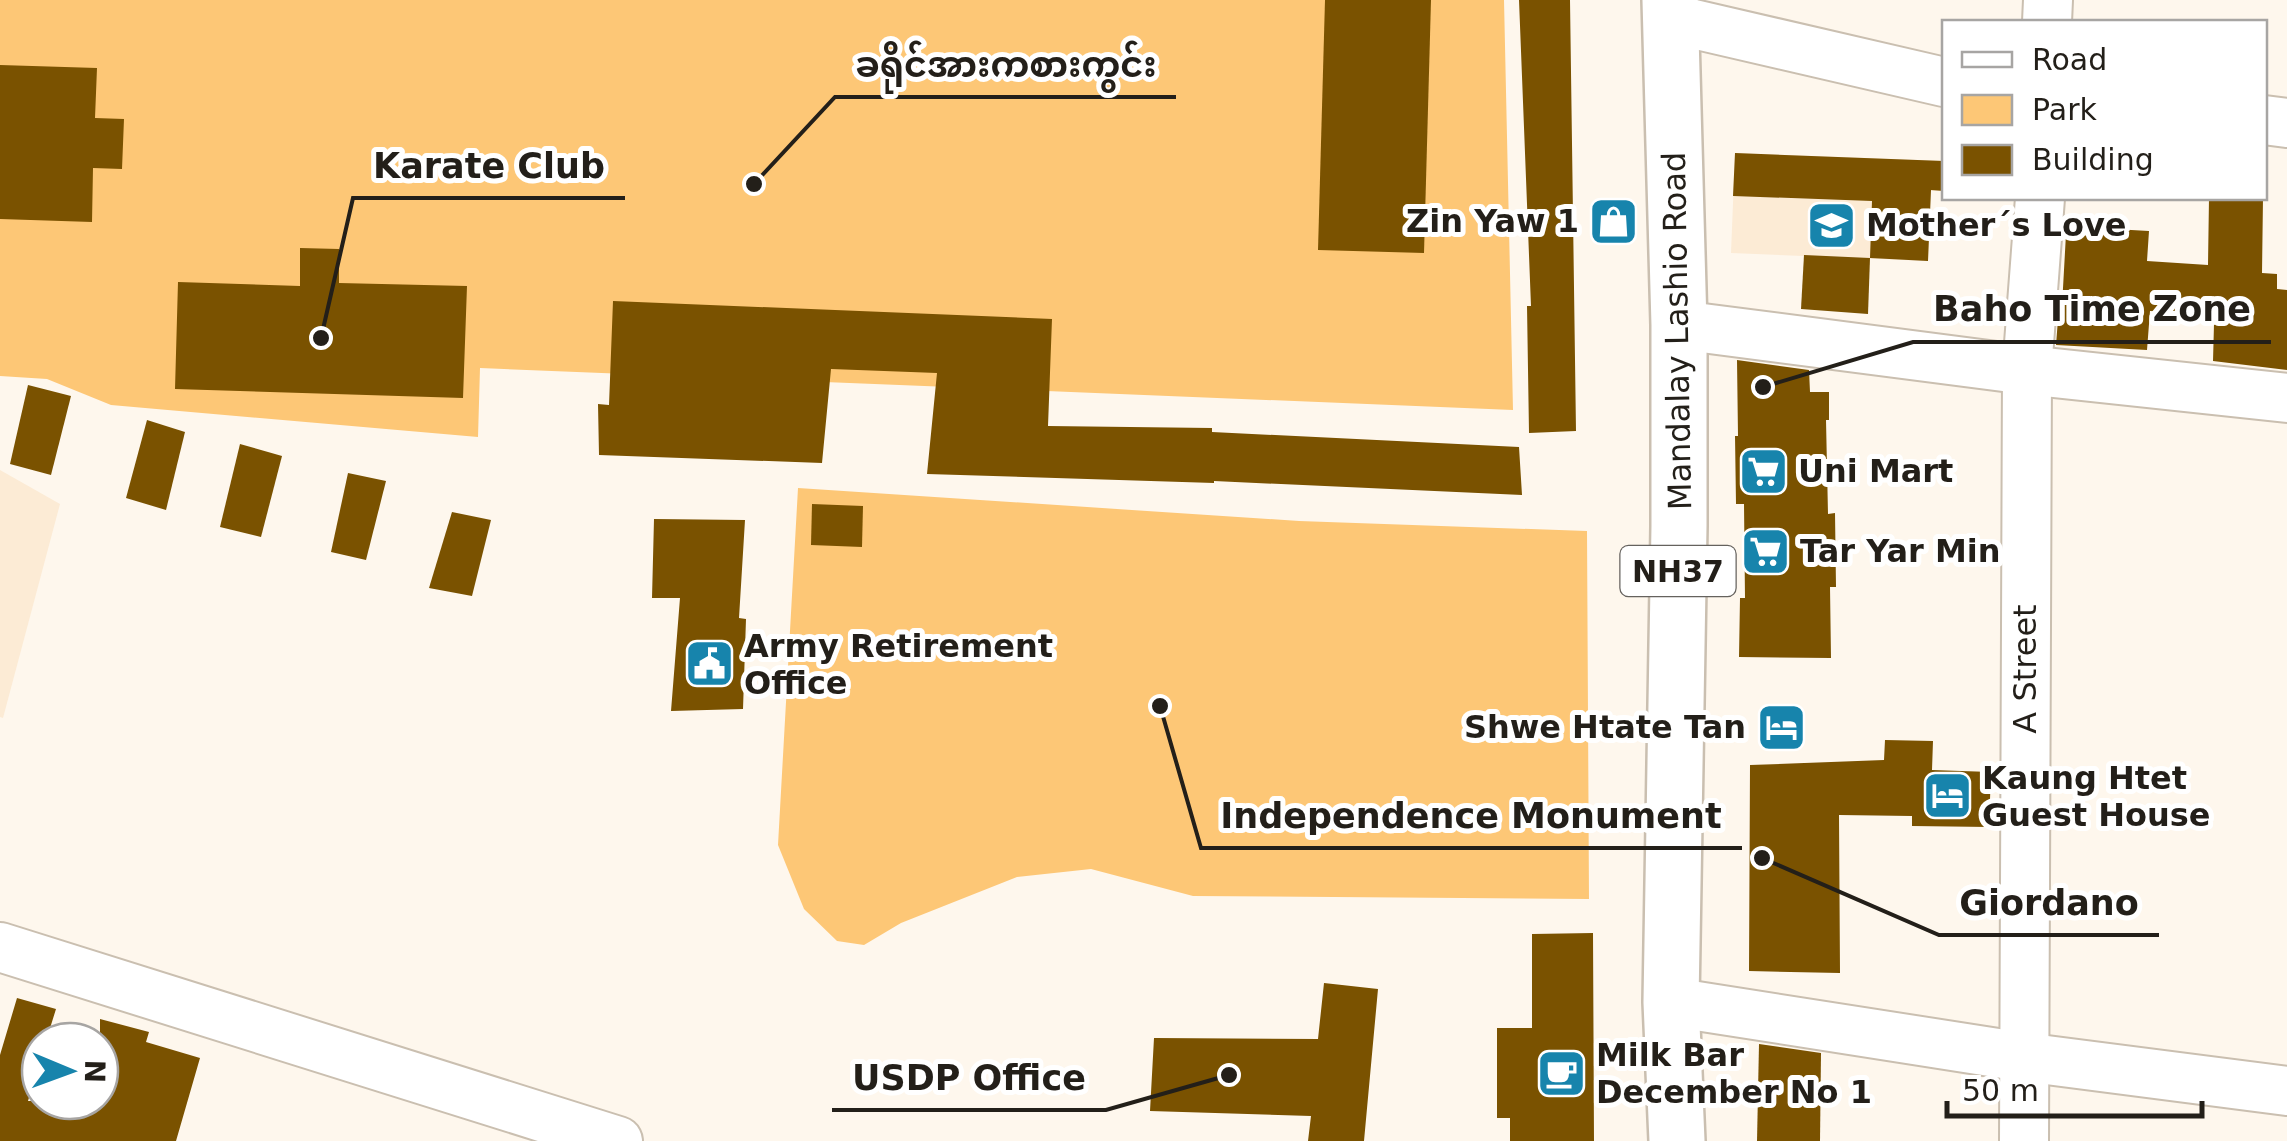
<svg xmlns="http://www.w3.org/2000/svg" width="2287" height="1141" font-family="'DejaVu Sans','Noto Sans Myanmar',sans-serif">
	<rect width="100%" height="100%" fill="#fef7ed"/>
	<g fill="#fcebd5">
		<polygon points="1735,153 1944,161 1944,191 1931,191 1928,261 1731,253"/>
		<polygon points="0,470 60,504 3,718 0,717"/>
	</g>
	<g fill="#fdc776">
		<polygon points="0,0 1504,0 1513,410 480,368 478,437 111,405 47,379 0,376"/>
		<polygon points="798,488 1299,521 1587,531 1589,899 1193,896 1091,869 1017,877 901,923 864,945 837,941 804,909 778,845"/>
	</g>
	<g fill="#7a5200">
		<polygon points="1325,0 1431,0 1424,253 1318,250"/>
		<polygon points="1519,0 1570,0 1576,431 1529,433 1527,306 1531,306"/>
		<polygon points="0,65 97,68 95,118 124,119 122,169 93,168 92,222 0,219"/>
		<polygon points="1735,153 1944,161 1944,191 1931,190 1928,261 1870,258 1872,201 1733,196"/>
		<polygon points="2209,198 2263,198 2262,273 2277,274 2277,289 2287,290 2287,370 2213,361 2214,324 2207,323 2207,314 2150,311 2147,350 2056,345 2059,306 2062,306 2066,234 2095,236 2096,228 2149,231 2147,261 2208,265"/>
		<polygon points="300,248 339,249 339,283 467,286 463,398 175,389 178,282 300,286"/>
		<polygon points="1804,255 1870,258 1868,314 1801,309"/>
		<polygon points="613,301 1052,319 1048,426 1212,428 1212,432 1519,447 1522,495 1214,481 1214,483 927,474 937,373 831,369 822,463 599,455 598,404 609,405"/>
		<polygon points="1737,360 1809,370 1810,392 1829,392 1829,420 1826,420 1828,514 1835,513 1836,587 1830,587 1831,658 1739,657 1740,598 1745,598 1744,504 1736,504 1735,436 1738,436"/>
		<polygon points="28,385 71,396 51,475 10,464"/>
		<polygon points="147,420 185,432 166,510 126,498"/>
		<polygon points="240,444 282,456 261,537 220,527"/>
		<polygon points="348,473 386,481 366,560 331,552"/>
		<polygon points="812,504 863,506 862,547 811,545"/>
		<polygon points="452,512 491,520 472,596 429,588"/>
		<polygon points="654,519 745,520 739,618 746,619 743,709 671,711 680,598 652,598"/>
		<polygon points="1885,740 1933,741 1932,770 1991,772 1989,827 1912,826 1912,816 1839,815 1840,973 1749,971 1750,765 1884,760"/>
		<polygon points="1593,933 1594,1141 1510,1141 1510,1118 1497,1118 1497,1028 1532,1028 1532,934"/>
		<polygon points="1324,983 1378,989 1364,1141 1308,1141 1311,1116 1150,1111 1154,1038 1318,1039"/>
		<polygon points="17,998 56,1009 46,1041 40,1041 40,1061 28,1101 100,1101 100,1019 149,1032 146,1042 200,1058 176,1141 0,1141 0,1055"/>
		<polygon points="1759,1044 1821,1053 1820,1141 1757,1141"/>
	</g>
	<g fill="none" stroke-linecap="round" stroke-linejoin="round">
		<defs>
			<g id="minor">
				<polyline points="1672,19 1944,82"/>
				<polyline points="2047,22 2048,0"/>
				<polyline points="2264,120 2287,123"/>
				<polyline points="1679,325 2027,370 2287,398"/>
				<polyline points="0,947 618,1141"/>
				<polyline points="1671,1002 2023,1057 2287,1091"/>
				<polyline points="2024,1141 2027,370 2040,198"/>
			</g>
			<polyline id="highway" points="1670,0 1679,325 1679,526 1671,1002 1677,1141"/>
		</defs>
		<use href="#minor" stroke="#cabfb0" stroke-width="52"/>
		<use href="#highway" stroke="#cabfb0" stroke-width="60"/>
		<use href="#minor" stroke="#fff" stroke-width="48"/>
		<use href="#highway" stroke="#fff" stroke-width="55"/>
	</g>
	<defs>
		<symbol id="shop-square" viewBox="-11 -11 22 22"><rect x="-9" y="-9" width="18" height="18" rx="4" fill="#1784ac" stroke="#fff"/><path d="M-5-2.5h2.3a2.7 3.5 0 0 1 5.4 0H5L5.5 6h-11ZM-1.5-2.5h3a1.5 2.3 0 0 0-3 0Z" fill="#fff"/></symbol>
		<symbol id="school-square" viewBox="-11 -11 22 22"><rect x="-9" y="-9" width="18" height="18" rx="4" fill="#1784ac" stroke="#fff"/><path d="M0-5L7-2L0 1L-7-2ZM-4 1L0 2.5L4 1V4Q0 6-4 4Z" fill="#fff"/></symbol>
		<symbol id="supermarket-square" viewBox="-11 -11 22 22"><rect x="-9" y="-9" width="18" height="18" rx="4" fill="#1784ac" stroke="#fff"/><path d="M-6-5.5h2.5l.6 2H6L4.5 2H-2.5L-4.4-4H-6ZM-1.5 3.2a1.3 1.3 0 1 0 .1 0ZM3 3.2a1.3 1.3 0 1 0 .1 0Z" fill="#fff"/></symbol>
		<symbol id="civic-square" viewBox="-11 -11 22 22"><rect x="-9" y="-9" width="18" height="18" rx="4" fill="#1784ac" stroke="#fff"/><path d="M-.6-6.5H3V-4.5H.6V-3L4-1V1h2V6H-6V1h2V-1L-.6-3ZM-1.2 2.5V6h2.4V2.5Z" fill="#fff"/></symbol>
		<symbol id="hotel-square" viewBox="-11 -11 22 22"><rect x="-9" y="-9" width="18" height="18" rx="4" fill="#1784ac" stroke="#fff"/><path d="M-6-4.5h1.5V1H6V5H4.5V3h-9V5H-6ZM-4 0a1.8 1.8 0 1 1 3.6 0ZM.5 0V-2.5h3Q6-2.5 6 0Z" fill="#fff"/></symbol>
		<symbol id="cafe-square" viewBox="-11 -11 22 22"><rect x="-9" y="-9" width="18" height="18" rx="4" fill="#1784ac" stroke="#fff"/><path d="M-5.5-4.5H6V0H3Q3 3.5 0 3.5H-2.5Q-5.5 3.5-5.5 0ZM3-3.2v2h1.7v-2ZM-6 4.5H4V6H-6Z" fill="#fff"/></symbol>
	</defs>
	<g fill-rule="evenodd">
		<use href="#shop-square" x="1586" y="194" width="55" height="55"/>
		<use href="#school-square" x="1804" y="198" width="55" height="55"/>
		<use href="#supermarket-square" x="1736" y="444" width="55" height="55"/>
		<use href="#supermarket-square" x="1738" y="524" width="55" height="55"/>
		<use href="#civic-square" x="682" y="636" width="55" height="55"/>
		<use href="#hotel-square" x="1754" y="700" width="55" height="55"/>
		<use href="#hotel-square" x="1920" y="768" width="55" height="55"/>
		<use href="#cafe-square" x="1534" y="1046" width="55" height="55"/>
	</g>
	<g text-anchor="middle" dominant-baseline="central" stroke-width="10" stroke-linejoin="round" paint-order="stroke">
		<rect fill="#fff" stroke="#65625e" stroke-width="2.5" x="1620.5" y="546" width="115" height="50" rx="8"/>
		<g font-size="30" font-weight="bold" fill="#231f19">
			<text x="1678" y="571">NH37</text>
		</g>
		<g font-size="32" font-weight="bold" fill="#231f19" stroke="#fff" text-anchor="start">
			<text x="1579" y="221" text-anchor="end">Zin Yaw 1</text>
			<text x="1866" y="225">Mother´s Love</text>
			<text x="1798" y="471">Uni Mart</text>
			<text x="1800" y="551">Tar Yar Min</text>
			<text x="744" y="646">Army Retirement<tspan x="744" dy="37">Office</tspan></text>
			<text x="1746" y="727" text-anchor="end">Shwe Htate Tan</text>
			<text x="1982" y="778">Kaung Htet<tspan x="1982" dy="37">Guest House</tspan></text>
			<text x="1596" y="1055">Milk Bar<tspan x="1596" dy="37">December No 1</tspan></text>
		</g>
		<g font-size="32" fill="#231f19" stroke="#fff">
			<text transform="translate(1677 331) rotate(-91)">Mandalay Lashio Road</text>
			<text transform="translate(2025 669) rotate(-90)">A Street</text>
		</g>
	</g>
	<path fill="none" stroke="#231f19" stroke-width="4" d="M754 184L835 97H1176M321 338L353 198H625M1763 387L1913 342H2271M1160 706L1201 848H1742M1762 858L1939 935H2159M1229 1075L1106 1110H832"/>
	<g fill="#231f19" stroke="#fff" stroke-width="4">
		<circle cx="754" cy="184" r="10"/>
		<circle cx="321" cy="338" r="10"/>
		<circle cx="1763" cy="387" r="10"/>
		<circle cx="1160" cy="706" r="10"/>
		<circle cx="1762" cy="858" r="10"/>
		<circle cx="1229" cy="1075" r="10"/>
	</g>
	<g font-size="35" text-anchor="middle" font-weight="bold" fill="#231f19" stroke="#fff" stroke-width="10" stroke-linejoin="round" paint-order="stroke">
		<text x="1006" y="77">ခရိုင်အားကစားကွင်း</text>
		<text x="489" y="178">Karate Club</text>
		<text x="2092" y="321">Baho Time Zone</text>
		<text x="1471" y="828">Independence Monument</text>
		<text x="2049" y="915">Giordano</text>
		<text x="969" y="1090">USDP Office</text>
	</g>
	<rect x="1942" y="20" width="325" height="180" fill="#ffffff" stroke="#a7a5a3" stroke-width="2.5"/>
	<rect x="1962" y="52" width="50" height="15" fill="#ffffff" stroke="#a7a5a3" stroke-width="2.5"/>
	<text x="2032" y="70" font-size="30" fill="#231f19">Road</text>
	<rect x="1962" y="95" width="50" height="30" fill="#fdc776" stroke="#a7a5a3" stroke-width="2.5"/>
	<text x="2032" y="120" font-size="30" fill="#231f19">Park</text>
	<rect x="1962" y="145" width="50" height="30" fill="#7a5200" stroke="#a7a5a3" stroke-width="2.5"/>
	<text x="2032" y="170" font-size="30" fill="#231f19">Building</text>
	<g transform="translate(70 1071) rotate(91)"><circle r="48" fill="#ffffff" stroke="#a7a5a3" stroke-width="2.5"/>
	<path d="M0-8L18 38L0 25L-18 38Z" fill="#1784ac"/>
	<text y="-15" font-size="28" font-weight="bold" text-anchor="middle" fill="#231f19">N</text>
	</g>
	<path d="M1947 1101v15h255v-15" fill="none" stroke="#231f19" stroke-width="5"/>
	<text x="1962" y="1101" font-size="30" fill="#231f19" stroke="#ffffff" stroke-width="8" paint-order="stroke">50 m</text>
</svg>
